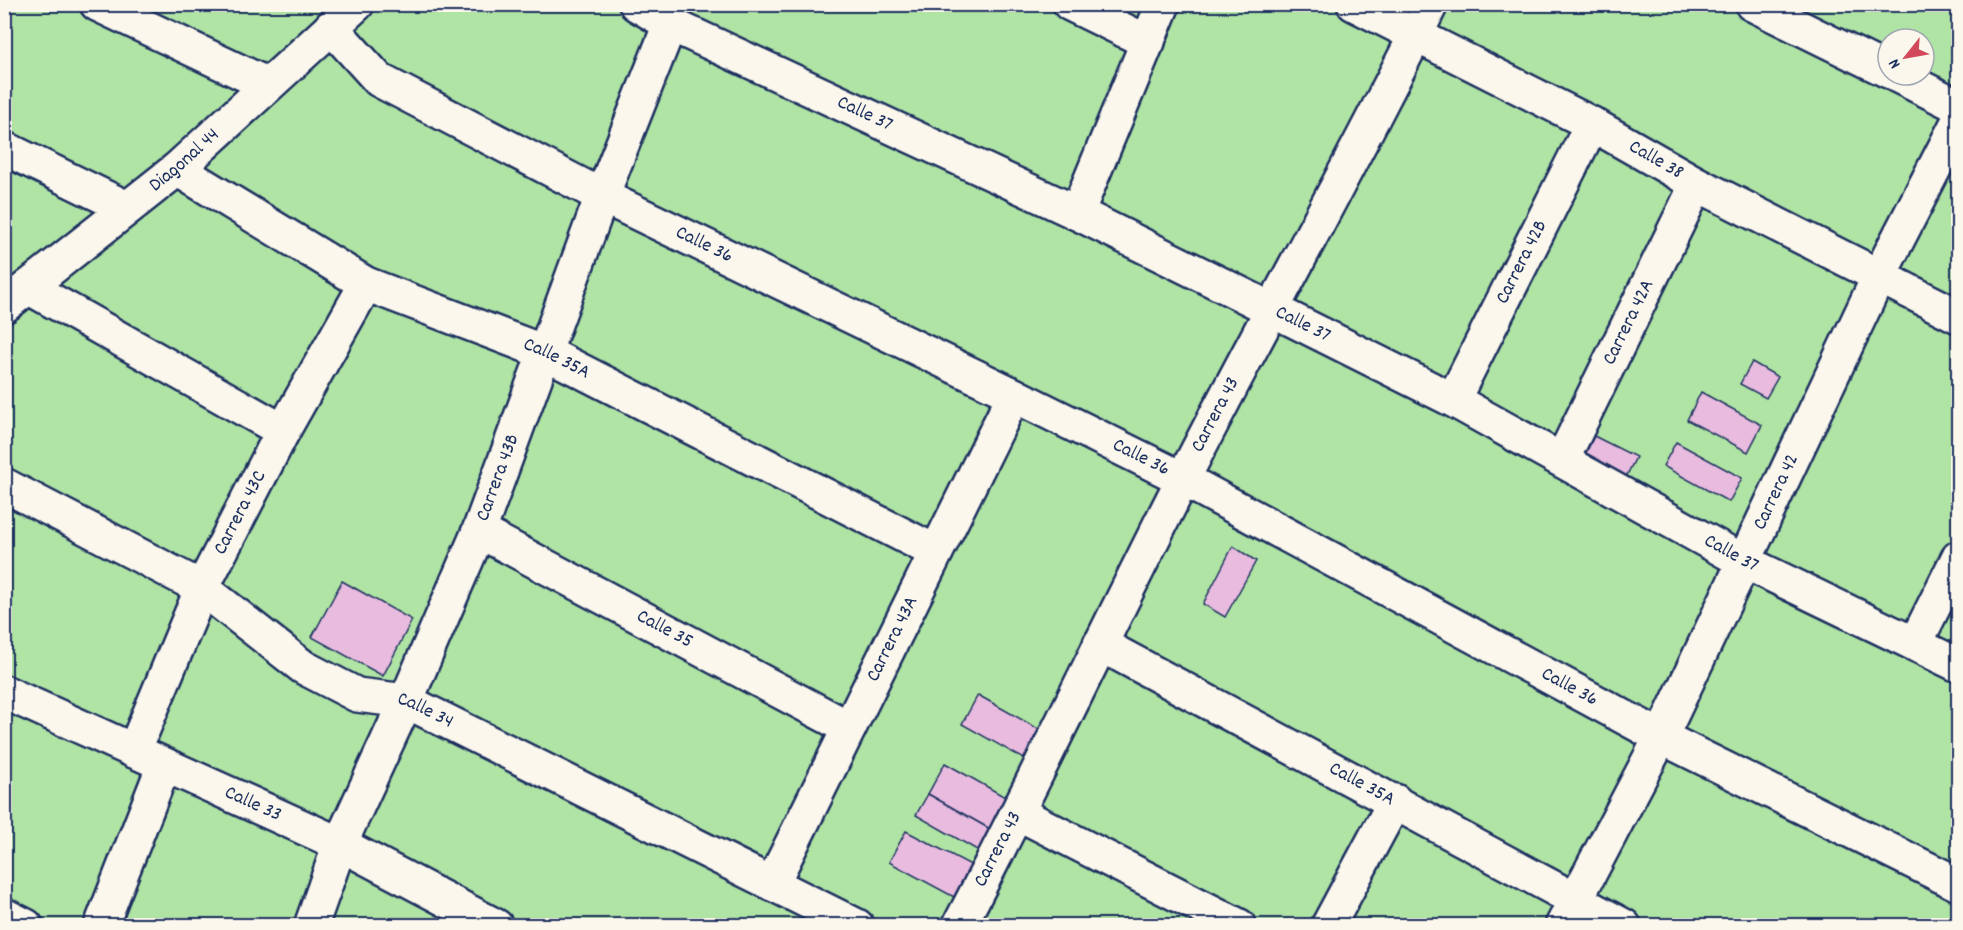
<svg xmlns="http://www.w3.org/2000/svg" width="1963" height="930" font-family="Dekko,sans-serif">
	<rect width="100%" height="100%" fill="#fbf7ec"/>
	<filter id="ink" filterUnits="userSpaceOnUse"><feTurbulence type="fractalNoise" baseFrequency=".0167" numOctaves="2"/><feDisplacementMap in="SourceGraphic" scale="12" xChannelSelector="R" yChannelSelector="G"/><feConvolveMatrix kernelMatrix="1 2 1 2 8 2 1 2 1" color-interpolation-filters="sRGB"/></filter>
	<g filter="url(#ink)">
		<path fill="#b0e4a5" stroke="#668a82" stroke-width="1.5" fill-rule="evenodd" d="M5 5H1958V925H5ZM1888 39H1924V75H1888Z"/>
		<g fill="#e8bbdf" stroke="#1b2f5e" stroke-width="1.5">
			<polygon points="1752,362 1778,377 1766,398 1740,384"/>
			<polygon points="1701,392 1762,425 1748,452 1687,420"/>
			<polygon points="1594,436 1636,457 1624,481 1582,461"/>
			<polygon points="1676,442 1742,478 1729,502 1663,466"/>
			<polygon points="1233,546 1256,561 1225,617 1203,604"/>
			<polygon points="342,581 412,620 383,676 312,637"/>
			<polygon points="978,695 1049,735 1033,764 962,724"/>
			<polygon points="945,763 1014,802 997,833 928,794"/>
			<polygon points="928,794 997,833 984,854 916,815"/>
			<polygon points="906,831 971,865 954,897 889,862"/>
		</g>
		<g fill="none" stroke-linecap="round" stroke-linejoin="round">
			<defs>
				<g id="minor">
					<polyline points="97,4 268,85"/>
					<path id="s1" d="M636 4 670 24 1077 213 1271 309 1453 400 1743 561 1958 665"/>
					<polyline points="1070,4 1148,42"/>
					<path id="s2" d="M1354 4 1592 124 1697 184 1958 316"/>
					<polyline points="1752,4 1888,71"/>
					<path id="s3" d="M331 27 379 80 602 196 1014 395 1183 479 1661 737 1958 884"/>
					<polyline points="1896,75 1958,106"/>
					<polyline points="4,148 127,208"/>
					<path id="s4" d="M177 169 366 284 544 352 936 552"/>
					<polyline points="1077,213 1163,4"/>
					<polyline points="28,287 283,431"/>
					<path id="s5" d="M4 306 177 169 357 4"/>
					<path id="s6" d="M1453 400 1592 124"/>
					<path id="s7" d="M1562 460 1697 184"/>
					<path id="s8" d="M4 485 202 588 303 667 357 695 406 701 857 926"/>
					<path id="s9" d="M479 531 849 728"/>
					<path id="s10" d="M1100 644 1624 926"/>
					<polyline points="1915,644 1958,558"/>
					<path id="s11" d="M4 692 340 844 496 926"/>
					<path id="s12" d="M134 751 202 588 283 431 366 284"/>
					<polyline points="1018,813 1239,926"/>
					<path id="s13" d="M772 884 1014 395"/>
					<polyline points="4,915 26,926"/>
					<polyline points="101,926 164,765"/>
					<path id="s14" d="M311 926 340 844 406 701 479 531 602 196 670 24"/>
					<path id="s15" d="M959 926C1037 778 1107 628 1183 479 1264 320 1352 165 1431 4"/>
					<polyline points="1328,926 1395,801"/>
					<path id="s16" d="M1562 926 1661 737 1879 276 1958 122"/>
				</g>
			</defs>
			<use href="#minor" stroke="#1b2f5e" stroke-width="38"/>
			<use href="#minor" stroke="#fbf7ec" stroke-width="33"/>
		</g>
	</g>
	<g text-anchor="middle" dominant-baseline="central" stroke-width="4.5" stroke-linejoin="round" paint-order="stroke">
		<g font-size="20" fill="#1b2f5e" stroke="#fbf7ec">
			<text stroke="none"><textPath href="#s1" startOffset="254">Calle 37</textPath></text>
			<text stroke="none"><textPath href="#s5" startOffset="232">Diagonal 44</textPath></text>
			<text stroke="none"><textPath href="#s2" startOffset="340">Calle 38</textPath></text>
			<text stroke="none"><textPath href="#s3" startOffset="436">Calle 36</textPath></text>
			<text stroke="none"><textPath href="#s6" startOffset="154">Carrera 42B</textPath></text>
			<text stroke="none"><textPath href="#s7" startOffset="153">Carrera 42A</textPath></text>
			<text stroke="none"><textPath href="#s1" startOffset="740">Calle 37</textPath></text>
			<text stroke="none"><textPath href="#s4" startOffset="426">Calle 35A</textPath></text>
			<text stroke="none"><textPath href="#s15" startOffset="572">Carrera 43</textPath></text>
			<text stroke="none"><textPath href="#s3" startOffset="922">Calle 36</textPath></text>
			<text stroke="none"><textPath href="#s14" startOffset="486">Carrera 43B</textPath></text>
			<text stroke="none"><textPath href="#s16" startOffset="484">Carrera 42</textPath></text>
			<text stroke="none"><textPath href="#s12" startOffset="261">Carrera 43C</textPath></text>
			<text stroke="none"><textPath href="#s1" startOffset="1226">Calle 37</textPath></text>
			<text stroke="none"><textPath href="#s9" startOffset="210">Calle 35</textPath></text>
			<text stroke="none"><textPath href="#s13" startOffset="273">Carrera 43A</textPath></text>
			<text stroke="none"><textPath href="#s3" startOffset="1408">Calle 36</textPath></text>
			<text stroke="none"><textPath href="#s8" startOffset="483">Calle 34</textPath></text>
			<text stroke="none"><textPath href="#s10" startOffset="297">Calle 35A</textPath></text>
			<text stroke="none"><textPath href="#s11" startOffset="273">Calle 33</textPath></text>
			<text stroke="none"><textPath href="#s15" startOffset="86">Carrera 43</textPath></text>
		</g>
	</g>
	<rect width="1963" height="930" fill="none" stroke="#fbf7ec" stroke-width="24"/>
	<rect x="12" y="12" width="1939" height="906" fill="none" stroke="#1b2f5e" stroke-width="2" filter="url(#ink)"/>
	<g transform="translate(1906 57) rotate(239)"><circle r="28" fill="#fbf7ec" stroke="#a1a7b3" stroke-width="1.5"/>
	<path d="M0-4.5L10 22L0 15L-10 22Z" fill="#d1495b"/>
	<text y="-9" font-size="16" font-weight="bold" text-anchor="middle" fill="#1b2f5e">N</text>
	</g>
</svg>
